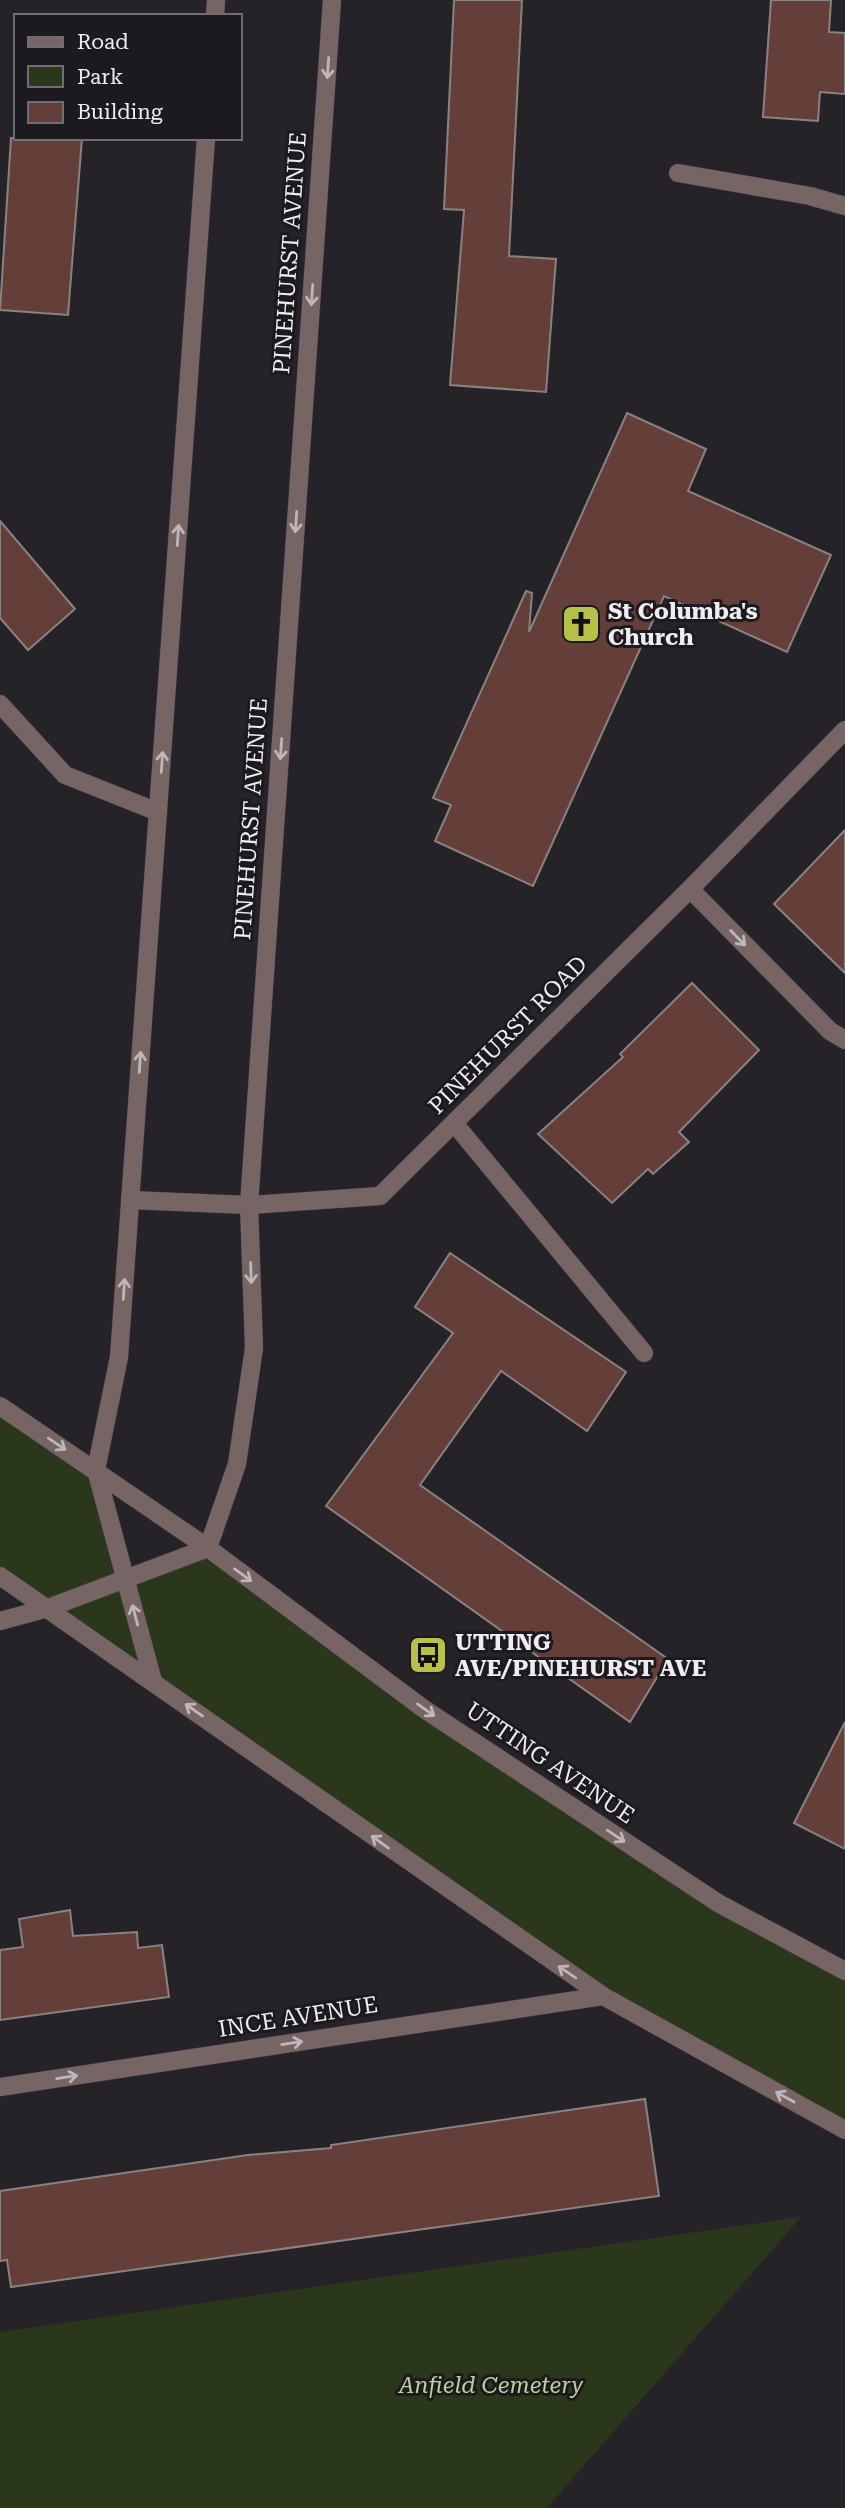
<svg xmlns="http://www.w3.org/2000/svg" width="845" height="2508" font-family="'Roboto Serif',serif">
	<rect width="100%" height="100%" fill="#262328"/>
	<g fill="#2b371a">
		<polygon points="0,1406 96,1470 126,1579 208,1548 718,1903 845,1971 845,2130 603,1996 0,1576"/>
		<polygon points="801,2217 547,2508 0,2508 0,2332"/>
	</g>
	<g fill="#643f39" stroke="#8a8281" stroke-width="2">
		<polygon points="454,0 522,0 509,256 556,259 546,392 450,385 464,210 444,209"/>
		<polygon points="771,0 831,0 829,32 845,33 845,94 820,92 818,121 763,117"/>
		<polygon points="11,138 82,138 68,315 0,310"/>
		<polygon points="627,413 706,449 688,491 831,555 787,652 664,596 533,886 435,841 451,805 433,798 526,591 532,593 529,632"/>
		<polygon points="0,521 75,609 28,650 0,618"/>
		<polygon points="845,830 845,973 774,904"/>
		<polygon points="692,983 759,1050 679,1132 689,1142 653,1174 648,1169 612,1203 538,1134 623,1057 620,1054"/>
		<polygon points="450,1253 626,1372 587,1431 501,1371 420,1485 668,1659 630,1722 326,1506 453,1333 415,1307"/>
		<polygon points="845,1722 845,1849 794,1823"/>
		<polygon points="70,1910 73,1936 137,1932 138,1948 162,1945 169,1997 0,2020 0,1950 23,1947 19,1919"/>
		<polygon points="645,2099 659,2196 11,2287 7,2260 0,2261 0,2191 248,2155 331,2148 331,2145"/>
	</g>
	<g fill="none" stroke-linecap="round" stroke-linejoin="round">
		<defs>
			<polyline id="service" points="454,1123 644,1353"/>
			<g id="minor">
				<polyline points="678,173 810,196 845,206"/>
				<polyline points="0,704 65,775 158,812"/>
				<polyline points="690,889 830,1031 845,1040"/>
				<polyline points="130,1200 249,1205 380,1196 690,889 845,730"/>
				<polyline points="0,1621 48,1608"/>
				<polyline points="0,2087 603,1996"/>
			</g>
			<g id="tertiary">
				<polyline points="215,16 216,0"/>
				<polyline points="0,1406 208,1548 424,1709 718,1903 845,1971"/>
				<polyline points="0,1576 603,1996 845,2130"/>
				<polyline points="48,1608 208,1548 237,1464 254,1348 249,1205 332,0"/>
				<polyline points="153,1681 96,1470 119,1357 206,138"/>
			</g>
		</defs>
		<use href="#service" stroke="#423f44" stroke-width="19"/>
		<use href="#minor" stroke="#423f44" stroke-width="19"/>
		<use href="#tertiary" stroke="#423f44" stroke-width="19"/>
		<use href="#service" stroke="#776566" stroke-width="18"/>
		<use href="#minor" stroke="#776566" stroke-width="18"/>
		<use href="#tertiary" stroke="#776566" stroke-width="18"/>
	</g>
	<defs><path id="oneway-shaft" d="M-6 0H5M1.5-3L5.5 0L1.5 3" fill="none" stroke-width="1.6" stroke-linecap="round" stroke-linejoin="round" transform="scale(1.75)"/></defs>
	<g stroke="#beb6b9">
		<use href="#oneway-shaft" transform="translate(328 68) rotate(94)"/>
		<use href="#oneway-shaft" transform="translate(312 295) rotate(94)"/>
		<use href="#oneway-shaft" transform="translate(296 522) rotate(94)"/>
		<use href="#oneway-shaft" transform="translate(178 535) rotate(-86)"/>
		<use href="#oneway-shaft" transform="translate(281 749) rotate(94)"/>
		<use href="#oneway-shaft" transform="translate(162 762) rotate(-86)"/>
		<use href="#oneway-shaft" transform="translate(738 938) rotate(46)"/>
		<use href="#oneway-shaft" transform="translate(140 1062) rotate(-86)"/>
		<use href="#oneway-shaft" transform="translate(251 1273) rotate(88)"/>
		<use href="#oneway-shaft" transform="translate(124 1289) rotate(-86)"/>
		<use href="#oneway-shaft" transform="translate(57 1444) rotate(34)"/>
		<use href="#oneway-shaft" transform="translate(243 1575) rotate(36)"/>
		<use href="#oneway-shaft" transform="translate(135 1615) rotate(-105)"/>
		<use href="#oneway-shaft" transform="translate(194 1710) rotate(-145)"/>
		<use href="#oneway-shaft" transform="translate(426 1710) rotate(35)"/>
		<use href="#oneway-shaft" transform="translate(616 1836) rotate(34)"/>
		<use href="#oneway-shaft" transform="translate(380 1842) rotate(-144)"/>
		<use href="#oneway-shaft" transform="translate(567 1972) rotate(-146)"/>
		<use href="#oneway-shaft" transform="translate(292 2043) rotate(-9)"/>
		<use href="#oneway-shaft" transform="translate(67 2077) rotate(-9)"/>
		<use href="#oneway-shaft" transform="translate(785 2097) rotate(-151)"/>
	</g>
	<defs>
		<symbol id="church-square" viewBox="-11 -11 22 22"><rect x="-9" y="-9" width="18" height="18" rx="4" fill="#b8c147" stroke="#1c1a1f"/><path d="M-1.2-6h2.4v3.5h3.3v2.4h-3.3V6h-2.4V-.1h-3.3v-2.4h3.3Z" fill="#111"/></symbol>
		<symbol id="bus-square" viewBox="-11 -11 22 22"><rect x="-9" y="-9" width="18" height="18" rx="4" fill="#b8c147" stroke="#1c1a1f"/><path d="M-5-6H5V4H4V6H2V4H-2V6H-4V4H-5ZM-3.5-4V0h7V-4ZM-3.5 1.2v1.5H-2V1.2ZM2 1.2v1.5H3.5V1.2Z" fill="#111"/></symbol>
	</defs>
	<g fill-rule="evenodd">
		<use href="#church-square" x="559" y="602" width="44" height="44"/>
		<use href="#bus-square" x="406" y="1633" width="44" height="44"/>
	</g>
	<g text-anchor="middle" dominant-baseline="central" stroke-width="6" stroke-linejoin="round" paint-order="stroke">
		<g font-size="23" fill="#eeecf0" stroke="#1c1a1f">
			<text transform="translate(290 253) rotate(-86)">PINEHURST AVENUE</text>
			<text transform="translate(251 819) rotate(-86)">PINEHURST AVENUE</text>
			<text transform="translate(508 1035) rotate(-45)">PINEHURST ROAD</text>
			<text transform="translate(550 1763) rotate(34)">UTTING AVENUE</text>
			<text transform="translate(298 2017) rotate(-9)">INCE AVENUE</text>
		</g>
		<g font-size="23" font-weight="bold" fill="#eeecf0" stroke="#1c1a1f" text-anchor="start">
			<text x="608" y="611">St Columba's<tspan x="608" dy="26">Church</tspan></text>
			<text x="455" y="1642">UTTING<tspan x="455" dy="26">AVE/PINEHURST AVE</tspan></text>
		</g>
		<g font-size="23" font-style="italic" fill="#b9d398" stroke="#1c1a1f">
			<text x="491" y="2385">Anfield Cemetery</text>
		</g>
	</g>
	<rect x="14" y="14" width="228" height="126" fill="#1c1a1f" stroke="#706e73" stroke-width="2"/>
	<rect x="28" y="37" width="35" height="10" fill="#776566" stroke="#706e73" stroke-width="2"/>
	<text x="77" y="49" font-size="21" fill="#eeecf0">Road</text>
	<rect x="28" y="66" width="35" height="21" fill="#2b371a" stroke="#706e73" stroke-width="2"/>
	<text x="77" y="84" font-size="21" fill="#eeecf0">Park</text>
	<rect x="28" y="102" width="35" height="21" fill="#643f39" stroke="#706e73" stroke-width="2"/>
	<text x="77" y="119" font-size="21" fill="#eeecf0">Building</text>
</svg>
